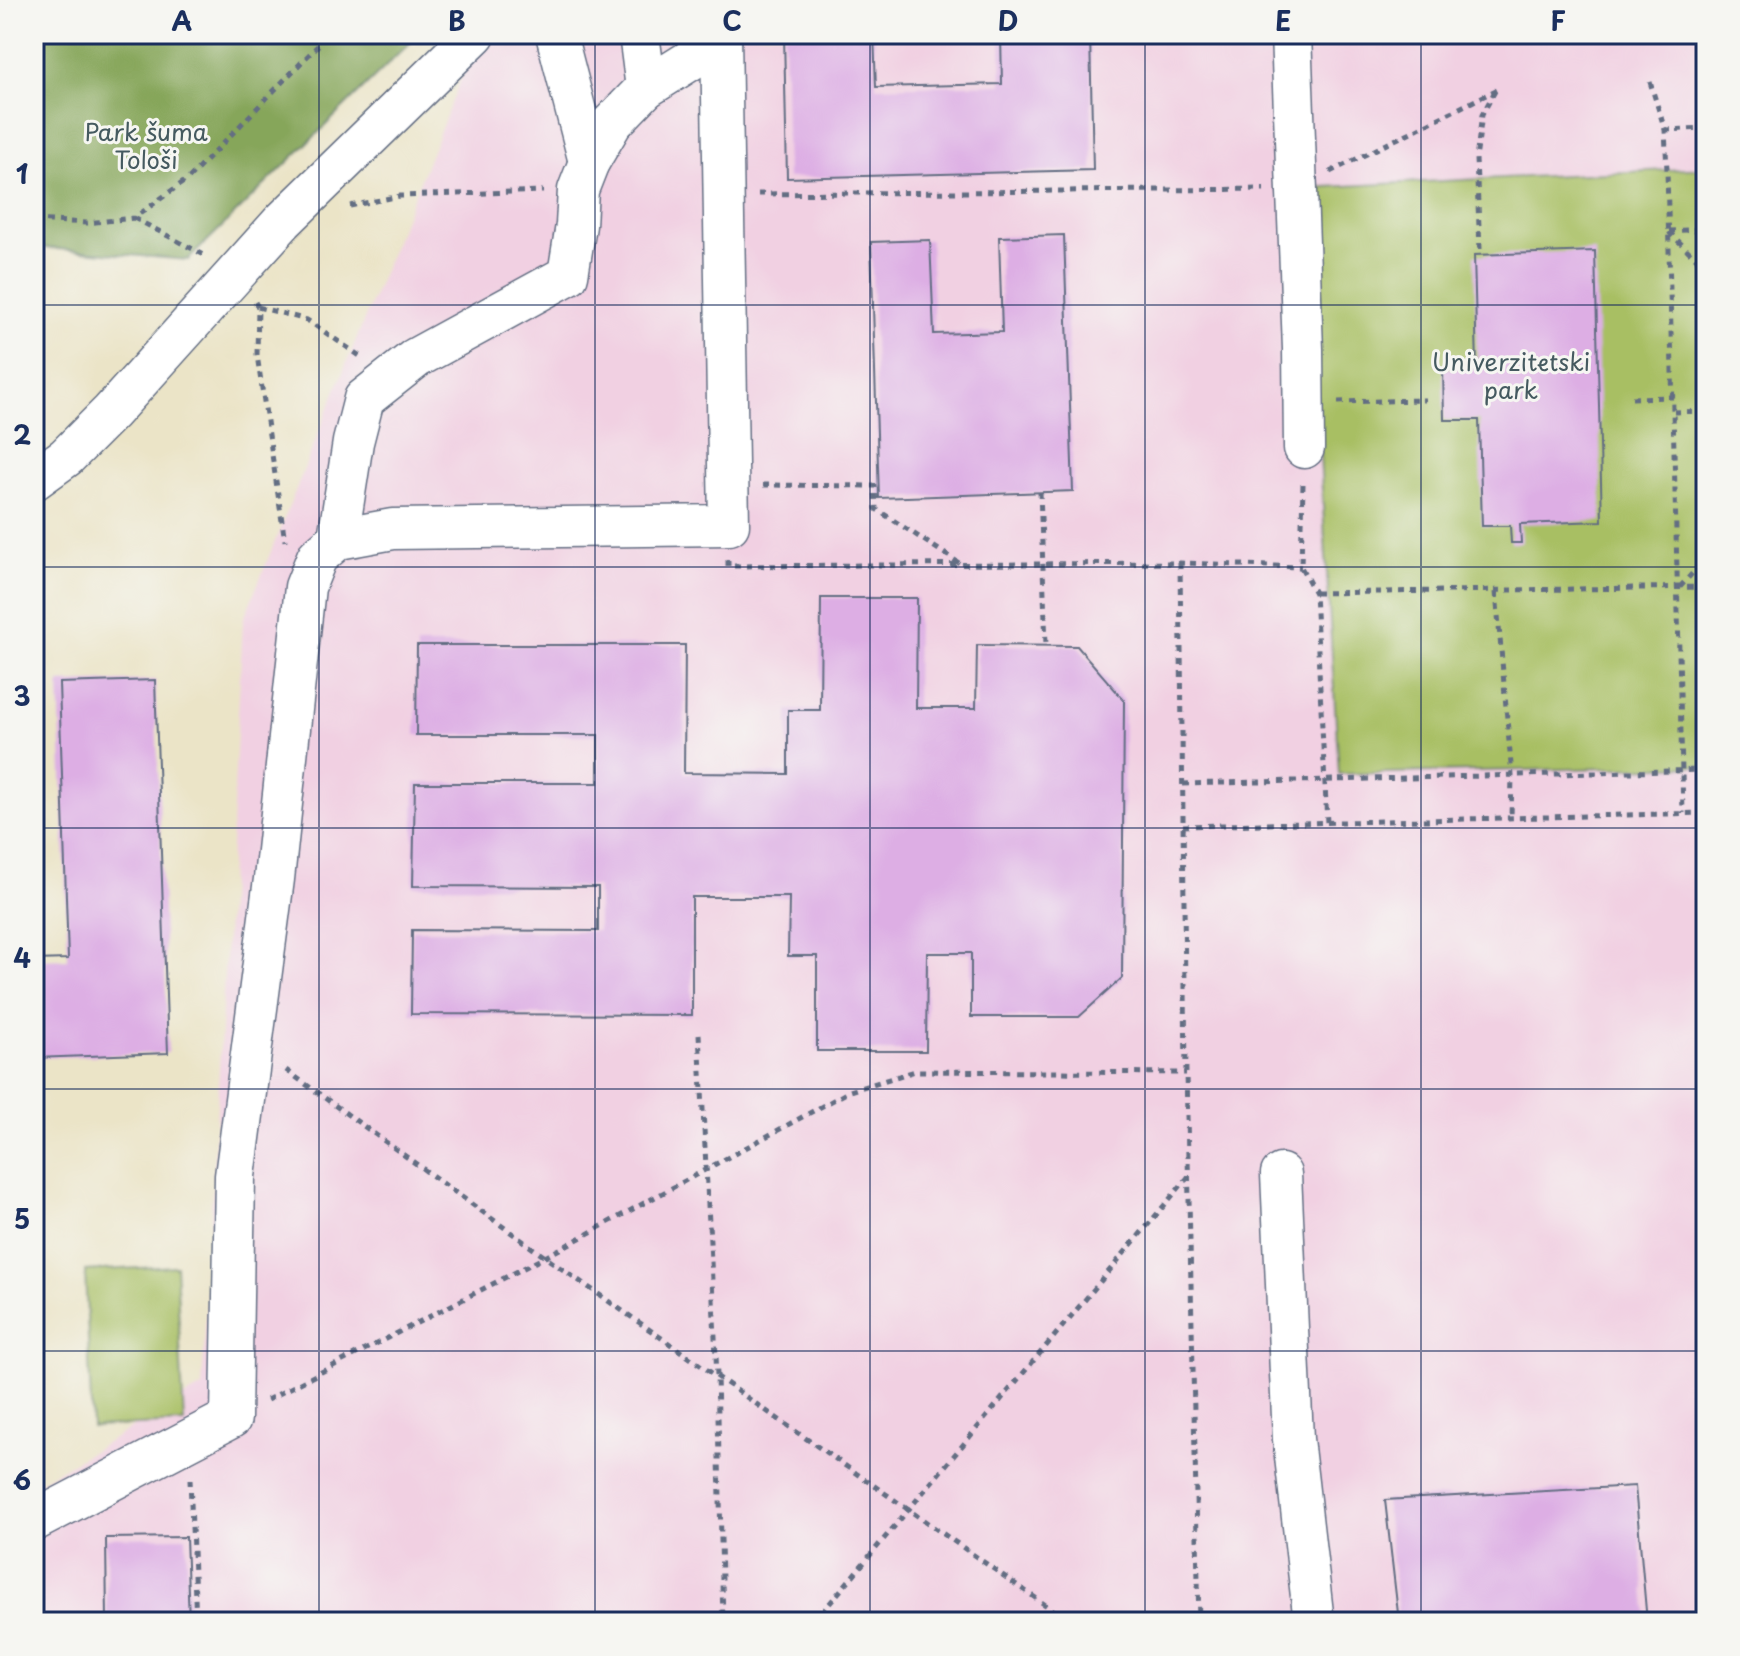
<svg xmlns="http://www.w3.org/2000/svg" width="1740" height="1656" font-family="'Playpen Sans',sans-serif">
	<rect width="100%" height="100%" fill="#f6f6f2"/>
	<filter id="ink" filterUnits="userSpaceOnUse"><feTurbulence type="fractalNoise" baseFrequency=".0125" numOctaves="2"/><feDisplacementMap in="SourceGraphic" scale="16" xChannelSelector="R" yChannelSelector="G"/><feConvolveMatrix kernelMatrix="1 2 1 2 8 2 1 2 1" color-interpolation-filters="sRGB"/></filter>
	<filter id="wash" filterUnits="userSpaceOnUse"><feTurbulence type="fractalNoise" baseFrequency=".006" numOctaves="4" result="noise"/><feDisplacementMap in="SourceGraphic" scale="32" xChannelSelector="R" yChannelSelector="G"/><feGaussianBlur stdDeviation="1.8" result="paint"/><feColorMatrix in="noise" values="0 0 0 0 0 0 0 0 0 0 0 0 0 0 0 0 0 1.4 0 .05"/><feComposite in="paint" operator="in"/></filter>
	<g filter="url(#wash)">
		<rect width="100%" height="100%" fill="#ebe4c7"/>
		<polygon fill="#f1d0e2" points="479,34 1706,34 1706,1622 34,1622 34,1485 202,1387 243,621"/>
		<g fill="#a8bf64" stroke="#627761" stroke-width="2">
			<polygon points="1706,168 1706,766 1339,774 1304,188"/>
			<polygon points="176,1266 184,1423 92,1427 85,1271"/>
		</g>
		<polygon fill="#86a65a" stroke="#506a5c" stroke-width="2" points="34,34 419,34 188,260 34,247"/>
		<g id="blocks">
			<g fill="#ddaee4">
				<polygon points="784,34 874,34 876,87 1002,84 1001,34 1090,34 1093,170 787,178"/>
				<polygon points="1064,235 1073,491 879,498 871,242 930,240 934,334 1002,332 999,237"/>
				<polygon points="1595,251 1602,521 1520,524 1521,543 1511,543 1510,526 1482,526 1479,420 1444,420 1443,368 1477,367 1474,255"/>
				<polygon points="821,598 917,598 916,708 976,708 977,645 1077,646 1124,700 1122,978 1079,1017 971,1017 971,953 927,953 926,1051 817,1051 817,956 788,956 789,897 692,897 692,1015 411,1014 412,930 598,931 598,887 413,886 415,783 598,783 598,735 416,735 417,645 685,645 684,773 788,774 788,710 820,710"/>
				<polygon points="155,680 168,1053 34,1058 34,960 68,959 59,683"/>
				<polygon points="1635,1486 1647,1622 1399,1622 1385,1500"/>
				<polygon points="186,1537 189,1622 107,1622 106,1538"/>
			</g>
		</g>
	</g>
	<g filter="url(#ink)">
		<use href="#blocks" fill-opacity="0" stroke="#646e83" stroke-width="2"/>
		<g fill="none" stroke-linecap="round" stroke-linejoin="round">
			<defs>
				<g id="minor">
					<polyline points="556,34 589,162"/>
					<polyline points="639,34 646,88"/>
					<polyline points="1291,34 1303,349 1304,448"/>
					<polyline points="34,480 66,457 111,412 283,221 475,34"/>
					<polyline points="338,539 353,442 364,399 416,358 568,275 576,225 578,190 589,162 612,123 646,88 721,41"/>
					<polyline points="1281,1174 1293,1439 1314,1622"/>
					<polyline points="34,1521 231,1418 235,1176 274,879 305,587 317,557 338,539 393,529 729,525 721,34"/>
				</g>
			</defs>
			<use href="#minor" stroke="#646e83" stroke-width="43"/>
			<g stroke="#646e83" stroke-width="5" stroke-dasharray="6 6" stroke-linecap="butt">
				<polyline points="1650,82 1665,130 1667,170 1683,813"/>
				<polyline points="1665,130 1706,128"/>
				<polyline points="1330,172 1496,90"/>
				<polyline points="758,194 1264,189"/>
				<polyline points="350,206 400,196 543,191"/>
				<polyline points="134,218 206,256"/>
				<polyline points="34,220 87,223 134,218 189,178 329,34"/>
				<polyline points="1669,231 1706,229"/>
				<polyline points="1669,232 1706,268"/>
				<polyline points="1480,249 1476,159 1482,115 1495,91"/>
				<polyline points="255,302 258,307 257,355 285,541"/>
				<polyline points="258,307 307,320 360,356"/>
				<polyline points="1632,398 1673,397"/>
				<polyline points="1338,402 1425,400"/>
				<polyline points="1674,412 1706,411"/>
				<polyline points="1303,484 1301,567 1315,593 1327,823"/>
				<polyline points="763,485 875,486 876,509 959,563"/>
				<polyline points="728,560 728,566 1180,563 1301,567"/>
				<polyline points="1180,563 1186,1073 1199,1622"/>
				<polyline points="1680,587 1706,558"/>
				<polyline points="1496,592 1512,776 1511,818"/>
				<polyline points="1315,593 1706,587"/>
				<polyline points="1183,784 1706,770"/>
				<polyline points="1183,826 1706,813"/>
				<polyline points="699,1034 717,1375 723,1622"/>
				<polyline points="286,1070 545,1257 1070,1622"/>
				<polyline points="267,1400 545,1257 850,1091 915,1071 1186,1073"/>
				<polyline points="190,1479 196,1622"/>
				<polyline points="814,1622 1189,1176"/>
			</g>
			<use href="#minor" stroke="#fff" stroke-width="40"/>
			<polyline stroke="#646e83" stroke-width="5" stroke-dasharray="6 6" stroke-linecap="butt" points="1040,492 1046,645"/>
		</g>
	</g>
	<path fill="none" stroke="#1b2f5e" stroke-width="2" stroke-opacity="0.55" d="M319 34V1622M595 34V1622M870 34V1622M1145 34V1622M1421 34V1622M34 305H1706M34 567H1706M34 828H1706M34 1089H1706M34 1351H1706"/>
	<g text-anchor="middle" dominant-baseline="central" stroke-width="6" stroke-linejoin="round" paint-order="stroke">
		<g font-size="24" fill="#455a60" stroke="#f6f6f2">
			<text x="146" y="131">Park šuma<tspan x="146" dy="28">Tološi</tspan></text>
			<text x="1511" y="361">Univerzitetski<tspan x="1511" dy="28">park</tspan></text>
		</g>
	</g>
	<rect width="1740" height="1656" fill="none" stroke="#f6f6f2" stroke-width="88"/>
	<rect x="44" y="44" width="1652" height="1568" fill="none" stroke="#1b2f5e" stroke-width="3"/>
	<g font-size="26" text-anchor="middle" font-weight="bold" fill="#1b2f5e">
		<text x="182" y="31">A</text>
		<text x="457" y="31">B</text>
		<text x="732" y="31">C</text>
		<text x="1008" y="31">D</text>
		<text x="1283" y="31">E</text>
		<text x="1558" y="31">F</text>
		<text x="22" y="184">1</text>
		<text x="22" y="445">2</text>
		<text x="22" y="706">3</text>
		<text x="22" y="968">4</text>
		<text x="22" y="1229">5</text>
		<text x="22" y="1490">6</text>
	</g>
</svg>
